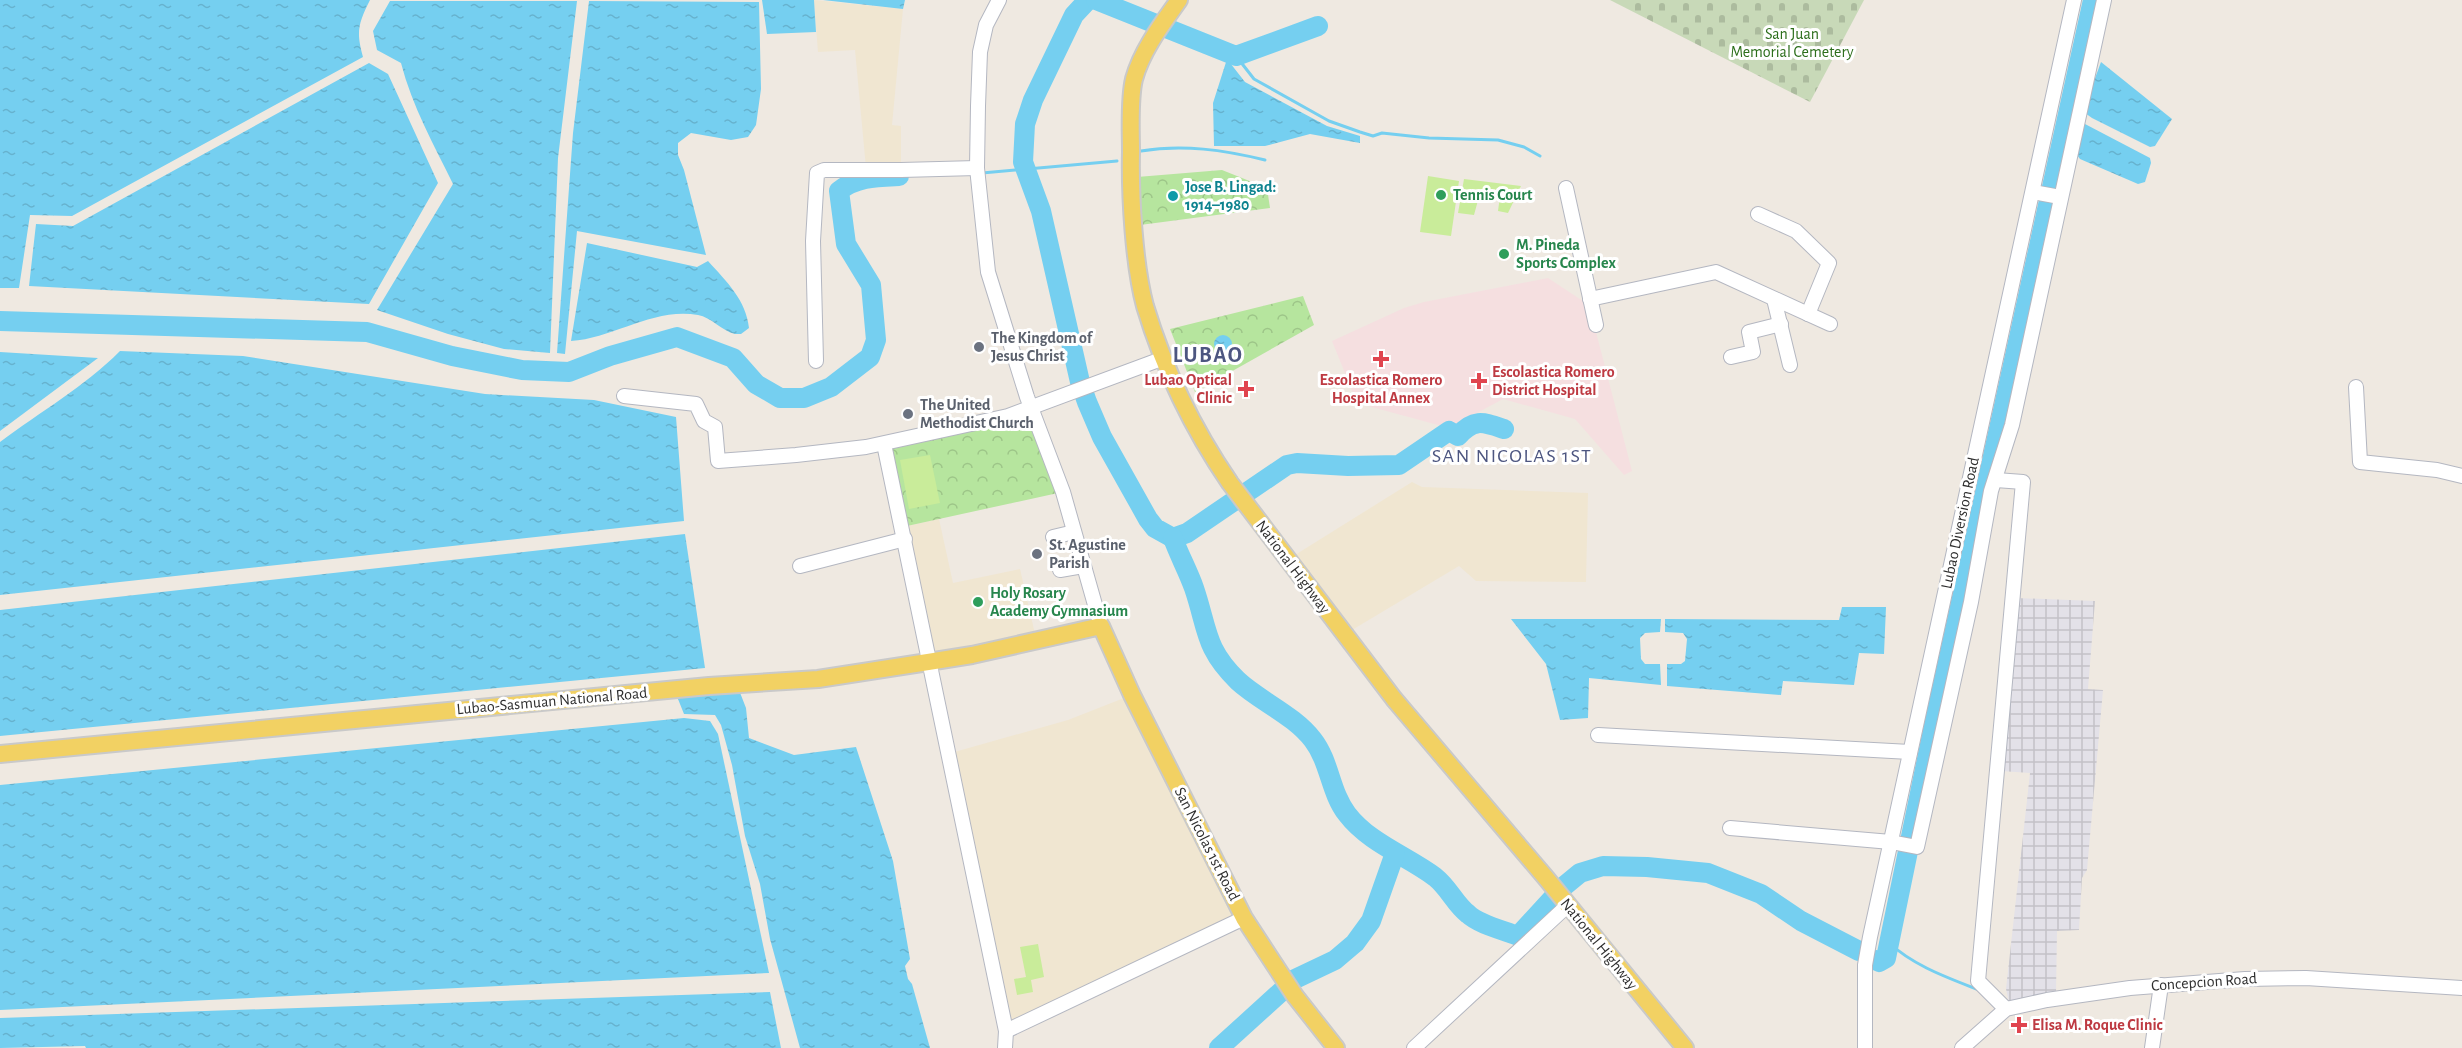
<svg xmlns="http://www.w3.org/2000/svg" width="2462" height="1048" font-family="'Alegreya Sans',sans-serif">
	<defs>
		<pattern id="industrial-grid" width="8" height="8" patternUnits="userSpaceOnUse" patternTransform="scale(1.5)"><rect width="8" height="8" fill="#e3e1e8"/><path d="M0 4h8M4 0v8" fill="none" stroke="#c3c1c7"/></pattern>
		<pattern id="cemetery-stones" width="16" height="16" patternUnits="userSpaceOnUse" patternTransform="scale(1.5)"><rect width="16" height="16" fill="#c8d9b8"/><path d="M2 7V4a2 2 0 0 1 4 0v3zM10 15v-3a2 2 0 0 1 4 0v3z" fill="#acbb9e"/></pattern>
		<pattern id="park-crowns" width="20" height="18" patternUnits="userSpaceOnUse" patternTransform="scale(1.5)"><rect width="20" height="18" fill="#b6e59e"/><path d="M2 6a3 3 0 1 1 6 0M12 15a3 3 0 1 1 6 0" fill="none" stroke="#9dc588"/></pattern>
		<pattern id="water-ripples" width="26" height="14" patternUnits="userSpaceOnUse" patternTransform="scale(1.5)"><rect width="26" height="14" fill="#75cff0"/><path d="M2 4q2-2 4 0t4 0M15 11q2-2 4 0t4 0" fill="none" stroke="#66b2ce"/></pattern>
	</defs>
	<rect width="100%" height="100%" fill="#efe9e1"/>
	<polygon fill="url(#industrial-grid)" points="2016,598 2095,601 2088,689 2103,690 2087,870 2082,878 2079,930 2057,931 2056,993 2009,1002 2006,989 2030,773 2001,771"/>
	<g fill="#f0e6d1">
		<polygon points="814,0 903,9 892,125 901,126 901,168 866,168 855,50 818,52"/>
		<polygon points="1412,482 1422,487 1588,493 1586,582 1476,581 1459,566 1352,630 1295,555"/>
		<polygon points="939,519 953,583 1020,569 1035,634 935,656 907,526"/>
		<polygon points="1124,698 1237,917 1010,1023 951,753 1068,720"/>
	</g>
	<polygon fill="#f5dfe0" points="1548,278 1589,305 1632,471 1624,475 1575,419 1503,399 1449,428 1357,403 1332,341 1404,308 1424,302"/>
	<polygon fill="url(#cemetery-stones)" points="1610,0 1864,0 1810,102"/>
	<g fill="url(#park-crowns)">
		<polygon points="1222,170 1267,188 1270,208 1140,225 1137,177"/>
		<polygon points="1303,296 1314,325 1195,392 1170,329"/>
		<polygon points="1016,419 1027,419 1034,426 1058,493 907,526 892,447"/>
	</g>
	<g fill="#c9ec9a">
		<polygon points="1428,176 1459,181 1451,236 1420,232"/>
		<polygon points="1464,179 1521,186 1508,213 1498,211 1500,196 1480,193 1474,215 1458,213"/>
		<polygon points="930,455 940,503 909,509 900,460"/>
		<polygon points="1038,944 1044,977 1031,980 1033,992 1017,995 1014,979 1026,977 1020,947"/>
	</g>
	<g fill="url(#water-ripples)">
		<path d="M0 0H370C358 24 356 32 363 57L72 216 30 215 19 288H0Z"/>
		<polygon points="762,0 814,0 816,32 767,34"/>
		<polygon points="823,0 905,0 903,9"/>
		<path d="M390 1H577L558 158 550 353 504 349 448 334 377 310 453 184C434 145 412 106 401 63L377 50 373 31Z"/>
		<polygon points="589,1 759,2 761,89 756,125 748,137 731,140 691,133 678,143 678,155 684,170 706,255 577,231 565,354 557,353 573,133"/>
		<polygon points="1227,59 1245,82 1327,126 1360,136 1360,143 1310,134 1265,146 1214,146 1213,103"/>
		<polygon points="2101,62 2172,119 2155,146 2150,147 2092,118 2085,113 2084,108"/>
		<polygon points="369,63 388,74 438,183 369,304 29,286 36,224 73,226"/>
		<polygon points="2085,124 2150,158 2151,163 2145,182 2138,184 2080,159 2074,151"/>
		<path d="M587 243 697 267 708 261C727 282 746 300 749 328L741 334H735C722 331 711 317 698 315 654 307 614 338 571 341Z"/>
		<circle cx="1223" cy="344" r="9"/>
		<path d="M120 351 243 356 485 394 594 400 676 417 684 521 0 595V442C40 412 84 387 120 351Z"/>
		<polygon points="0,352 98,358 0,431"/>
		<polygon points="685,534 705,668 0,736 0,610"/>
		<polygon points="1842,607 1886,607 1884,654 1859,653 1854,685 1783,681 1781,695 1667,686 1667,664 1681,664 1685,661 1687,639 1683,633 1665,632 1665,619 1839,620"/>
		<polygon points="1511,619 1661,619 1660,632 1645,633 1640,638 1641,659 1645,664 1660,664 1661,685 1589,678 1588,718 1560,720 1546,664"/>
		<polygon points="739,690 746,708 749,738 794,755 856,747 893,861 910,959 905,966 908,979 912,984 930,1048 800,1048 770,939 760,884 745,836 732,765 721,725 715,715 684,714 676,694"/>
		<polygon points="684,718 710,721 718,734 769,973 0,1010 0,785"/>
		<polygon points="770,992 781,1048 86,1048 85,1046 0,1048 0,1018"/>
	</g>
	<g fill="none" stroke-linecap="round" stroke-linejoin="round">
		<g stroke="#75cff0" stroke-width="3">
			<polyline points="1236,56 1254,79 1329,121 1360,132 1373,136 1382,133 1429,138 1498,140 1524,147 1540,156"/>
			<path d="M1141 151C1183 144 1224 150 1265 160"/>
			<polyline points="982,173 1117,161"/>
			<path d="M1888 942C1914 966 1946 977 1979 990"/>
		</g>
		<g stroke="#75cff0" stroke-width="20">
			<path d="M1088 0 1074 15 1033 100 1025 124 1023 162 1041 211 1080 382 1087 402 1102 437 1148 519 1155 528 1173 538 1187 533 1287 465 1297 463 1348 466 1399 465 1449 431 1458 436C1474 418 1483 422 1504 429"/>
			<polyline points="1096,0 1236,56 1318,26"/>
			<path d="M0 321 367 332 452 356 522 370 569 372 610 356 677 337 733 358 756 384 780 398H804L831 387 870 357 876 340 871 285 846 244 839 191C856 177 877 177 899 176"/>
			<path d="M1173 538C1179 555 1188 571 1194 588 1208 629 1204 648 1238 681 1261 702 1294 715 1313 740 1330 762 1330 792 1347 814 1369 843 1407 856 1435 877 1449 888 1455 904 1468 914 1480 925 1503 930 1518 936L1563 887 1580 873 1603 866 1647 867 1708 873 1761 894 1801 921 1859 951"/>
			<polyline points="1876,960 1879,962 1886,958 1934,725 2093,0"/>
			<polyline points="1219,1048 1295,979 1335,960 1355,943 1371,921 1395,853"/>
		</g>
		<defs>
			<g id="minor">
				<polyline points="999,0 986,25 980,52 978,106 977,168 988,272 1027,397 1063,492 1101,626"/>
				<polyline points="1566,188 1596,325"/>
				<polyline points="2033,192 2060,197"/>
				<polyline points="1758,214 1796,231 1829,263 1808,314"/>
				<polyline points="1590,299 1716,272 1830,324"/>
				<polyline points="1774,299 1790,365"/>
				<polyline points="1731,357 1753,352 1749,332 1781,324"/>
				<polyline points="816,361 813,241 817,173 824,170 901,170 977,168"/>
				<polyline points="2356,387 2360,462 2437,470 2462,476"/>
				<polyline points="624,396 696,404 704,421 715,427 718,461 796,455 866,447 1008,416 1164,358"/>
				<polyline points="884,444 1006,1031 1005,1048"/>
				<polyline points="1996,480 2023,482 1978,981 2006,1009"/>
				<polyline points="1053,537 1074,532"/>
				<polyline points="800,566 905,539"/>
				<polyline points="1060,570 1083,566"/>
				<polyline points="1598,735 1910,752"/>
				<polyline points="1730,828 1891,842 1917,847 1971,602 1991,491 2012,425 2104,0"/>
				<polyline points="1006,1031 1244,918"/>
				<polyline points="1414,1048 1568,905"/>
				<polyline points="1865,1048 1865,965 1870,937 2074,0"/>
				<polyline points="1962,1048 2006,1009 2047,1000 2130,988 2245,979 2306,978 2462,988"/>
				<polyline points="2152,1048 2161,985"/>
			</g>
			<g id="major">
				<path d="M1179 0C1162 24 1142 50 1134 79 1129 100 1131 131 1131 152 1130 196 1134 265 1145 306 1164 369 1193 429 1230 483L1394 699 1546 878 1685 1048"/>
				<polyline points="0,754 709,686 818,679 928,662 972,655 1101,626 1132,695 1244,918 1295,996 1336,1048"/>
			</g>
		</defs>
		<use href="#minor" stroke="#b4b7c1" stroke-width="16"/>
		<use href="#major" stroke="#c9c9c9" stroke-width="20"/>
		<use href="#minor" stroke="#fff" stroke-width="14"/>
		<use href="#major" stroke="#f2d163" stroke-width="16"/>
	</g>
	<g fill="#2e9e5b" stroke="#fff" stroke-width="2">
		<circle cx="1441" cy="195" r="6"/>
		<circle cx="1504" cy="254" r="6"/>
		<circle cx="978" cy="602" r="6"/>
	</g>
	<circle fill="#0f9aa8" stroke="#fff" stroke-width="2" cx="1173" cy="196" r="6"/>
	<g fill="#6b7280" stroke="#fff" stroke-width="2">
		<circle cx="979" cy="347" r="6"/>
		<circle cx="908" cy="414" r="6"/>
		<circle cx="1037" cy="554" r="6"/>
	</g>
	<g fill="#e0444e" stroke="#fff" stroke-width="2">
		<path d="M1378 350h6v6h6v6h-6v6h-6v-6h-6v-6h6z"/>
		<path d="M1476 372h6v6h6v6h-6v6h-6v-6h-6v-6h6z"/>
		<path d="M1243 380h6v6h6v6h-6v6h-6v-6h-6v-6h6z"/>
		<path d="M2016 1016h6v6h6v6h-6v6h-6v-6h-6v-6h6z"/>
	</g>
	<g text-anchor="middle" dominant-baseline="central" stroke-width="6" stroke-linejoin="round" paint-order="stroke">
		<g font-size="16" fill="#2c6e1b" stroke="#fff">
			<text x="1792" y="34">San Juan<tspan x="1792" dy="18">Memorial Cemetery</tspan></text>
		</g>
		<g font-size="16" font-weight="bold" fill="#0d838f" stroke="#fff" text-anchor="start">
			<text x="1185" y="187">Jose B. Lingad:<tspan x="1185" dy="18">1914–1980</tspan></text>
		</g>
		<g font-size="16" font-weight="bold" fill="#27864d" stroke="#fff" text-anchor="start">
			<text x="1453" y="195">Tennis Court</text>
			<text x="1516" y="245">M. Pineda<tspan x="1516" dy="18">Sports Complex</tspan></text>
			<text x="990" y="593">Holy Rosary<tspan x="990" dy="18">Academy Gymnasium</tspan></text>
		</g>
		<g font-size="16" font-weight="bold" fill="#5b616d" stroke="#fff" text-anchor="start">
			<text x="991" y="338">The Kingdom of<tspan x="991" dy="18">Jesus Christ</tspan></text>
			<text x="920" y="405">The United<tspan x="920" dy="18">Methodist Church</tspan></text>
			<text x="1049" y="545">St. Agustine<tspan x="1049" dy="18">Parish</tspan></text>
		</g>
		<g font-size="16" font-weight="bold" fill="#be3a42" stroke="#fff" text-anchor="start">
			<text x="1492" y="372">Escolastica Romero<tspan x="1492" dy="18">District Hospital</tspan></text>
			<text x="1232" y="380" text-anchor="end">Lubao Optical<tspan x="1232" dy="18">Clinic</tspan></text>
			<text x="1381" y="380" text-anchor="middle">Escolastica Romero<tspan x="1381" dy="18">Hospital Annex</tspan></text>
			<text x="2032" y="1025">Elisa M. Roque Clinic</text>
		</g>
		<g font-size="16" fill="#2e2e2e" stroke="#fff">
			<text transform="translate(1960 523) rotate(-78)">Lubao Diversion Road</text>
			<text transform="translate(1293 567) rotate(53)">National Highway</text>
			<text transform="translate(552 701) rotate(-5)">Lubao-Sasmuan National Road</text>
			<text transform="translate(1207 844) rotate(63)">San Nicolas 1st Road</text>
			<text transform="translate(1599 944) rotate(51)">National Highway</text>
			<text transform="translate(2204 982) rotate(-4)">Concepcion Road</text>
		</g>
		<g font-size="20" letter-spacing="1.5" fill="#4d5680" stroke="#fff">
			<text x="1512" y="456">SAN NICOLAS 1ST</text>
		</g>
		<g font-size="22" font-weight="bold" letter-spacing="1.5" fill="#4d5680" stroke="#fff">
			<text x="1208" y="355">LUBAO</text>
		</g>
	</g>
</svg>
